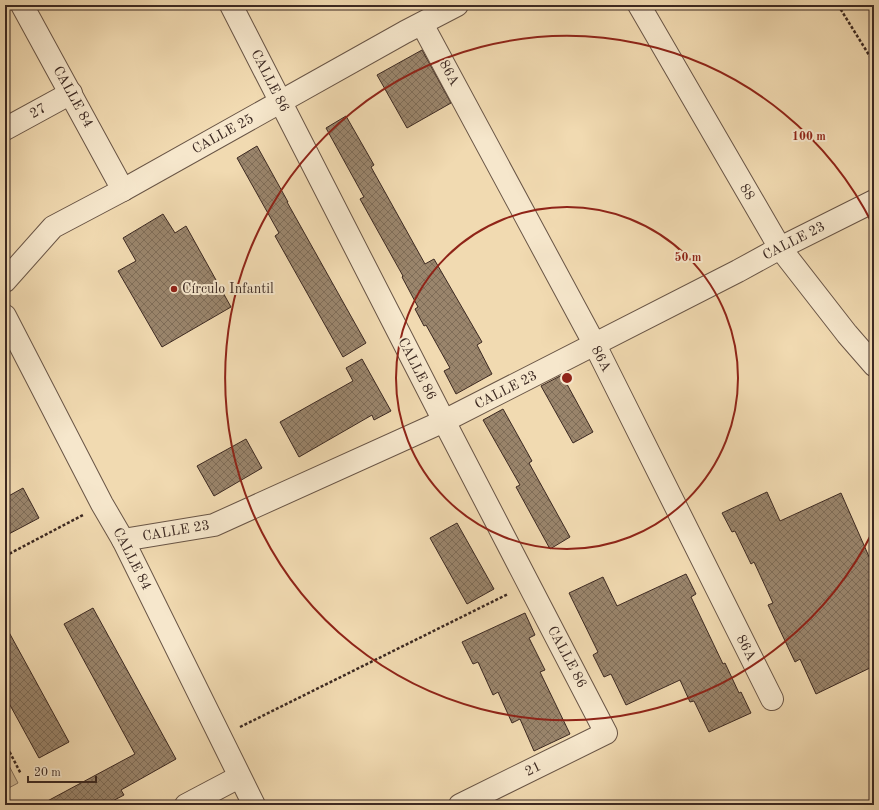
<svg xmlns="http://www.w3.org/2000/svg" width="879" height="810" font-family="'Old Standard TT',serif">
	<defs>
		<pattern id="park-crowns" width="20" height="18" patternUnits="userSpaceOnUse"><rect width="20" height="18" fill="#d2bc99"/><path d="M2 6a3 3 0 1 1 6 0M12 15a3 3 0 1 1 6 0" fill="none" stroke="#ac997c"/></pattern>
		<pattern id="building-cross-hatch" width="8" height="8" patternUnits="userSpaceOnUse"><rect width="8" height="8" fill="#9a856c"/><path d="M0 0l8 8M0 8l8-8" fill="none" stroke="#7f6d58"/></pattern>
	</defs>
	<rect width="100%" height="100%" fill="#f1dab1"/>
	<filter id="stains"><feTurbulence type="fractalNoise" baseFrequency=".005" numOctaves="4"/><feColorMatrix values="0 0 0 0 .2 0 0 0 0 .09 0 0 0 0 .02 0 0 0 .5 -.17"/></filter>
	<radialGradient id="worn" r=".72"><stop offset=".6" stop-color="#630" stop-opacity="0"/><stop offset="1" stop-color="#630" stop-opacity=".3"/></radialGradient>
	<polygon fill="url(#park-crowns)" stroke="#87725e" points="5,758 18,783 5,790"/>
	<g fill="url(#building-cross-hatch)" stroke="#3c2922">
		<polygon points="422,50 451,103 407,128 377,75"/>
		<polygon points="346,116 374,165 371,167 425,264 434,259 482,342 477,345 492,374 456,394 444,371 450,368 426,325 424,326 415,309 418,307 402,277 403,276 360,199 364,197 326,128"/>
		<polygon points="257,146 288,202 287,202 366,343 343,357 275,236 279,233 237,158"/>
		<polygon points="163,214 175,233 186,226 231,307 162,347 118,271 136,261 123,238"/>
		<polygon points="362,359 391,411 374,420 372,415 299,457 280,422 353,381 346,368"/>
		<polygon points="562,375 593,432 573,443 541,386"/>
		<polygon points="503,409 532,461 529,463 570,537 550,549 516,487 520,485 483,420"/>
		<polygon points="246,439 262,468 214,496 197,466"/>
		<polygon points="23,488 39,518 5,536 5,498"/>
		<polygon points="767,492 780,521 841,493 874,568 874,666 816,694 800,659 795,662 768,605 773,603 754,562 751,564 735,531 732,532 722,513"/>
		<polygon points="457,523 494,589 467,604 430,538"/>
		<polygon points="686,574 696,594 691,597 723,664 725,663 739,693 741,692 751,713 709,732 694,701 690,702 680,680 626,705 611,674 604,677 593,655 598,652 569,593 603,577 617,606"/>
		<polygon points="93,608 176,759 121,790 124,795 105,805 40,805 135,754 64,624"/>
		<polygon points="525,613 535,635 529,638 545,670 540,672 570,734 534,751 520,719 512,723 498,692 493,695 478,662 473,664 462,642"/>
		<polygon points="5,625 69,742 39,758 5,696"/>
	</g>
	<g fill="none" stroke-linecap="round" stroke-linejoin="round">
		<defs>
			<g id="minor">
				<polyline points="22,5 123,190"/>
				<polyline points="231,5 444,421 606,733 460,805"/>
				<polyline points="639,5 780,248 847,334 874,365"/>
				<polyline points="422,24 595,345 772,699"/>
				<polyline points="5,129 71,93"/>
				<polyline points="5,281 53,227 123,190 405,32 457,5"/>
				<polyline points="5,316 102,504 123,540 254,805"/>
				<polyline points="123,540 214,525 444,421 738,271 780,248 874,201"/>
				<polyline points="186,805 239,777"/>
			</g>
		</defs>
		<use href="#minor" stroke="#695546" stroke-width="24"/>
		<g stroke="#3c2922" stroke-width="2.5" stroke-dasharray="3 2" stroke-linecap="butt">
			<polyline points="838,5 874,63"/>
			<polyline points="5,556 83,515"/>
			<polyline points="240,727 508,594"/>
			<polyline points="5,743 21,774"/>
		</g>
		<use href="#minor" stroke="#f6e7cc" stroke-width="22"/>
	</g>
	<g fill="none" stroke="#8f2418" stroke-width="2">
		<circle cx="567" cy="378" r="171"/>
		<path d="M873 531A342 342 0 1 1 873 225"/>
	</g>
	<circle fill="#8f2418" stroke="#f6e7cc" stroke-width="1.5" cx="174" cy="289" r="4"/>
	<g text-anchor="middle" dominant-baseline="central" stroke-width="4" stroke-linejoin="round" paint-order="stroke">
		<g font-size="14" fill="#3c2922" stroke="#f6e7cc">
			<text transform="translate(449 73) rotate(62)">86A</text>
			<text transform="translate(270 81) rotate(63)">CALLE 86</text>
			<text transform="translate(73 97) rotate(61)">CALLE 84</text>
			<text transform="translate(38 111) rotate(-29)">27</text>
			<text transform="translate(223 134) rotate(-29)">CALLE 25</text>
			<text transform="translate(747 192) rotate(60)">88</text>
			<text transform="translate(794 241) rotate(-27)">CALLE 23</text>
			<text transform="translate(601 359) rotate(63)">86A</text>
			<text transform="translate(417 369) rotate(63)">CALLE 86</text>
			<text transform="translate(506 390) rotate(-27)">CALLE 23</text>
			<text transform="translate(176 531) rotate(-10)">CALLE 23</text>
			<text transform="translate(132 559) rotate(63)">CALLE 84</text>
			<text transform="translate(746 648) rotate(63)">86A</text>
			<text transform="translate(567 657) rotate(62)">CALLE 86</text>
			<text transform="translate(533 769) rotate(-26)">21</text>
		</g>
		<g font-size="14" fill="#3c2922" stroke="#f6e7cc" text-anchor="start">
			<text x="182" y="289">Círculo Infantil</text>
		</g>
	</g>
	<circle cx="567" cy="378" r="6" fill="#8f2418" stroke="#f6e7cc" stroke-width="2"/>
	<g font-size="12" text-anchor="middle" font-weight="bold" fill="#8f2418" stroke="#f6e7cc" stroke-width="4" stroke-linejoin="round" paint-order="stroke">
		<text x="809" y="140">100 m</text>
		<text x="688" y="261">50 m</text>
	</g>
	<rect width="879" height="810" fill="none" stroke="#f1dab1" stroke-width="20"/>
	<rect x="6" y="6" width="867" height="798" fill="none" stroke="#3c2922" stroke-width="2"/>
	<rect x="10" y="10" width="859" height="790" fill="none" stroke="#3c2922"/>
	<path d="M28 776v6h68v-6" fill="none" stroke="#3c2922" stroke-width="2"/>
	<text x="34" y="776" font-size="12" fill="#3c2922" stroke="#f6e7cc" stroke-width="3" paint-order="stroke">20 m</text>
	<rect width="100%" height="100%" filter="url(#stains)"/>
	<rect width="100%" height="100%" fill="url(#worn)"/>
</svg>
